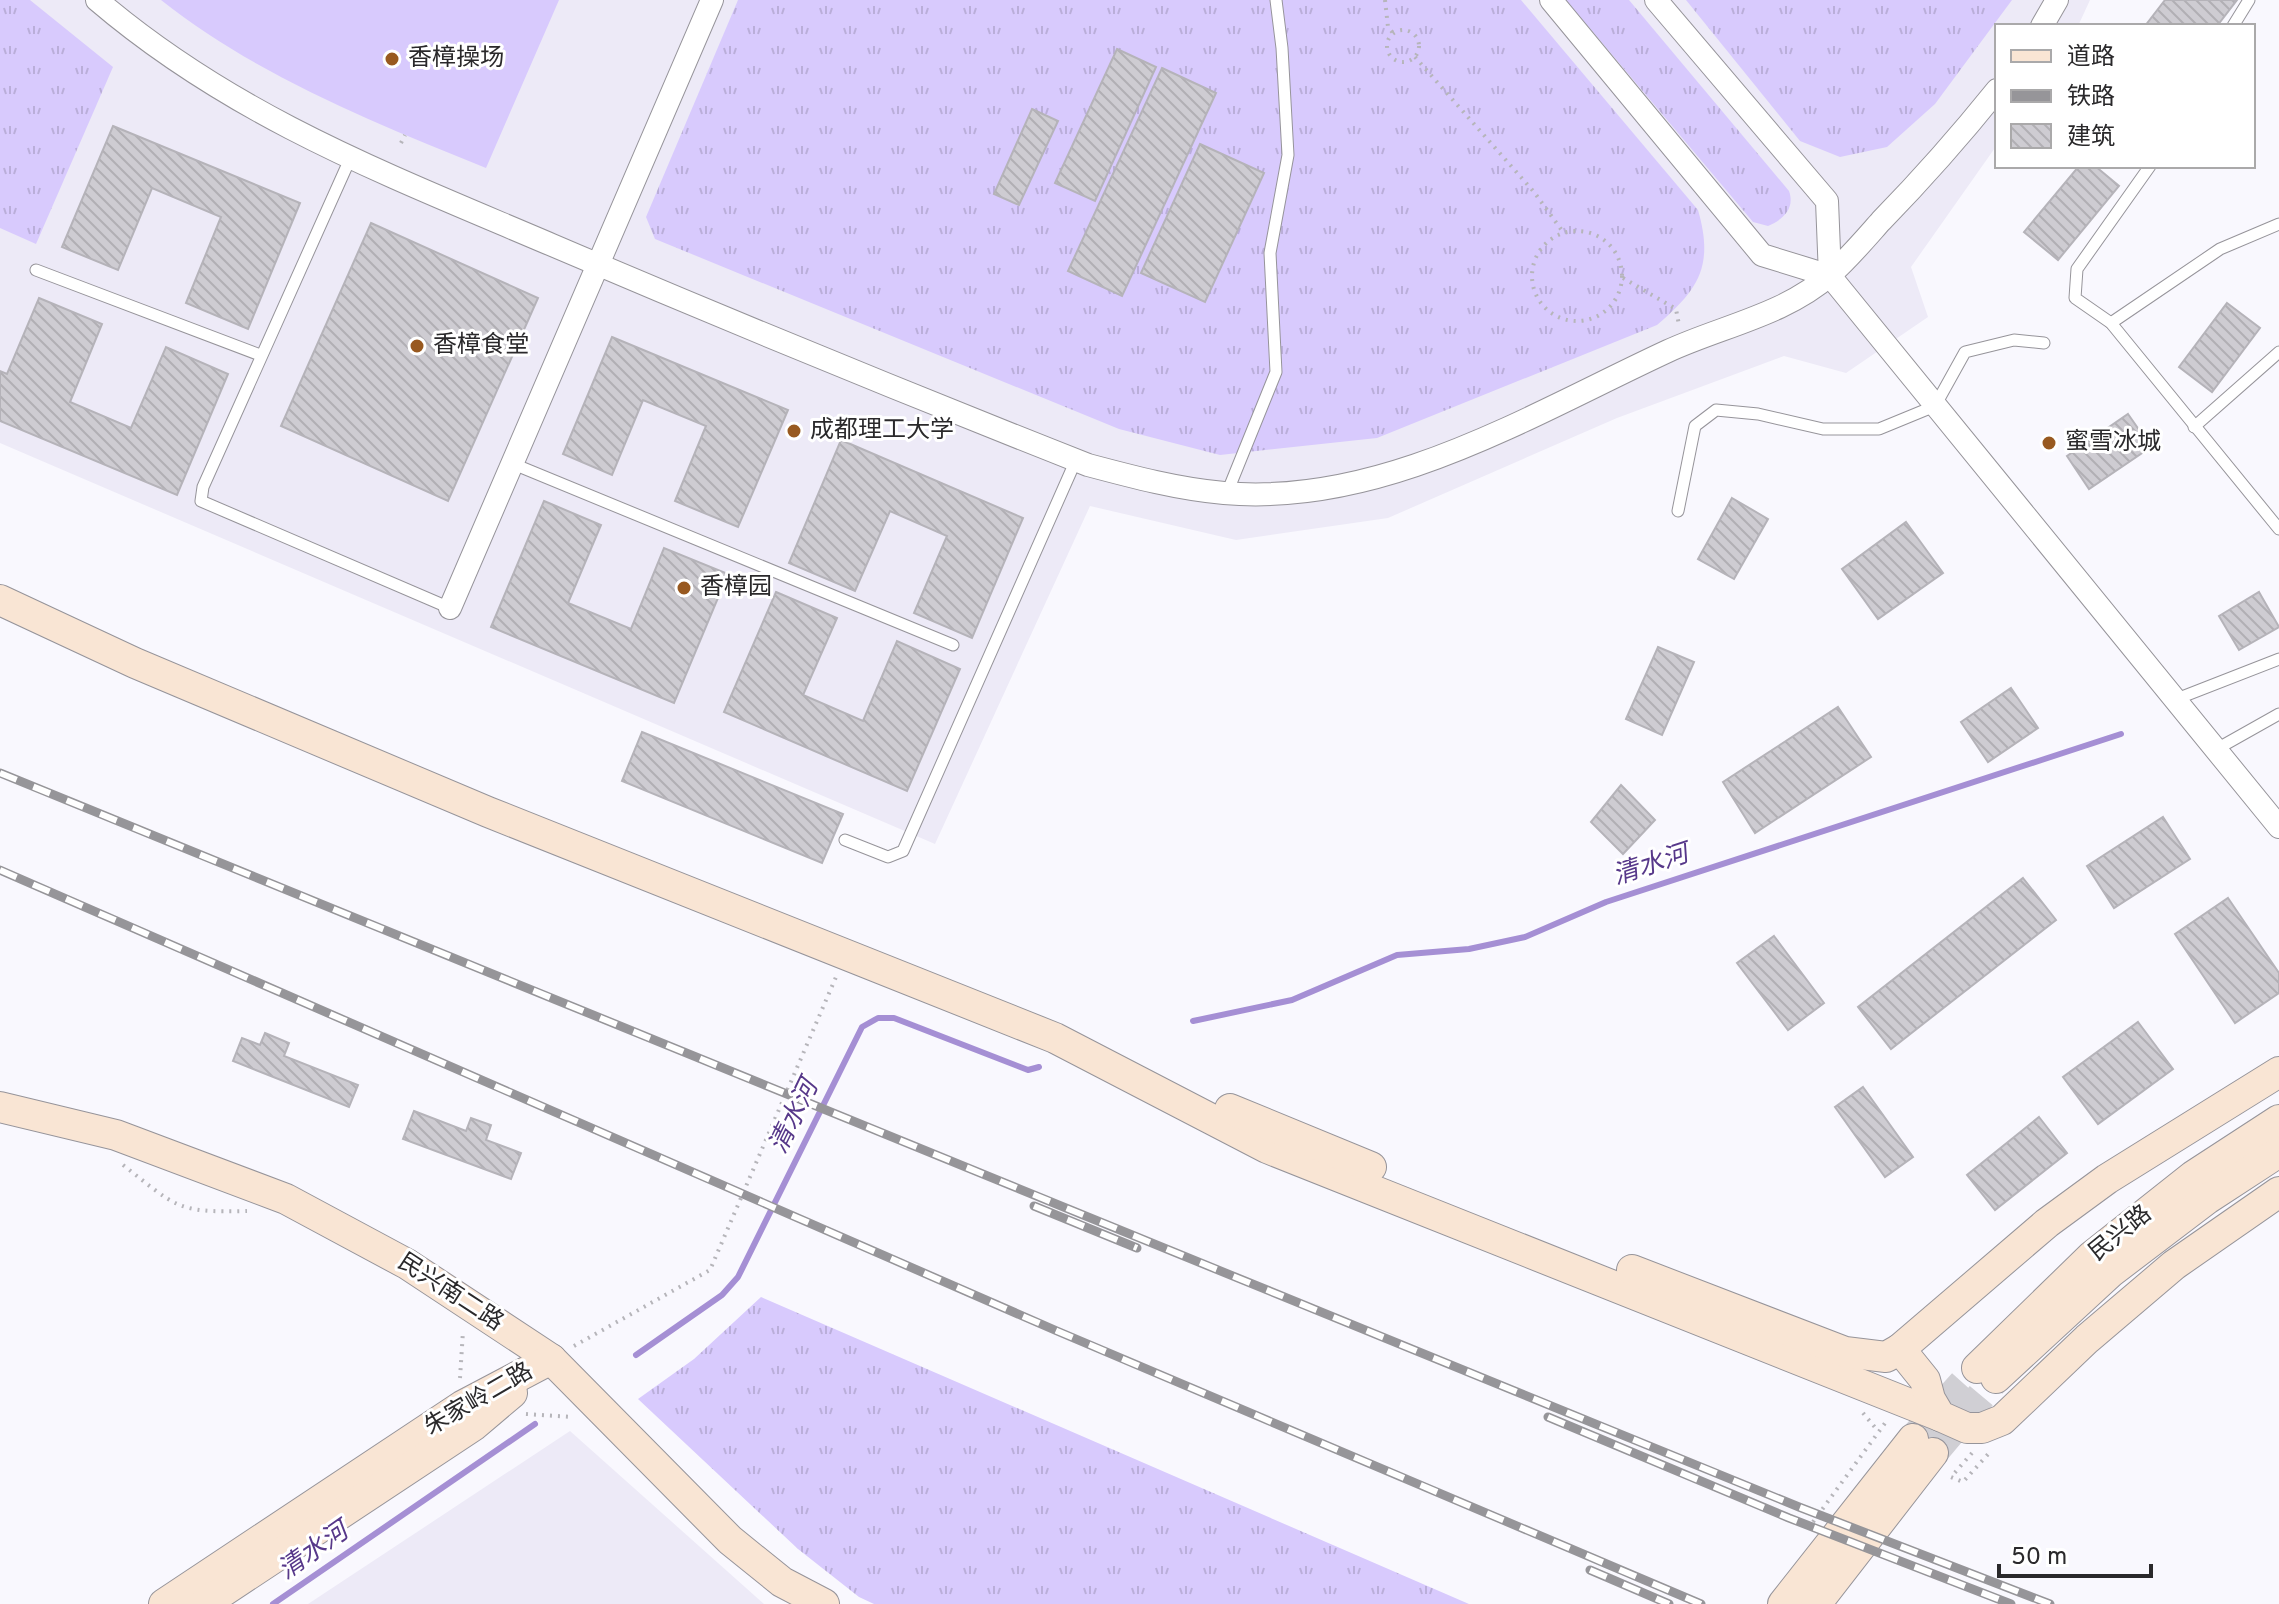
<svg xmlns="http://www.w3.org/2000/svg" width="2279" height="1604" font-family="Overpass,'Noto Sans SC',sans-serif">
	<defs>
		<pattern id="grass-tufts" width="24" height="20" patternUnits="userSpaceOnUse" patternTransform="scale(2)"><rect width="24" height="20" fill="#d8cafd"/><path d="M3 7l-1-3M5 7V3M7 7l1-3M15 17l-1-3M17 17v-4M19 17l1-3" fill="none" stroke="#baaed9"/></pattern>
		<pattern id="building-back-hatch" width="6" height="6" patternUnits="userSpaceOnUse" patternTransform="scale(2)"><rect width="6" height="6" fill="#ceccd2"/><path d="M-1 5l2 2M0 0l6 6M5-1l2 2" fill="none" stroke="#b1afb4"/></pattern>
	</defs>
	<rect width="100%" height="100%" fill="#f9f8fe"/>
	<g fill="#edeaf7">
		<polygon points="0,0 2090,0 2078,26 1997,26 1997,145 1911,267 1928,317 1846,373 1784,356 1617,418 1388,518 1236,540 1090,506 935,844 0,443"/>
		<polygon points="570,1431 764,1604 308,1604"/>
	</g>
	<g fill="url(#grass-tufts)">
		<polygon points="0,0 30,0 113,67 36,244 0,228"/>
		<path d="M738 0H1521L1698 210C1714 266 1699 289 1657 325L1377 438 1220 455 1119 429 655 239 646 217Z"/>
		<path d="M1566 0H1629L1789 191C1795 208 1784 219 1768 226L1753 222Z"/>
		<polygon points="1686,0 2012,0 1935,104 1887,147 1840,157 1800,141"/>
		<polygon points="761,1297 1469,1604 874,1604 859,1597 798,1549 638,1399 694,1359"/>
	</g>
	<path fill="#d8cafd" d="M161 0H559L486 168C373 122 257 76 161 0Z"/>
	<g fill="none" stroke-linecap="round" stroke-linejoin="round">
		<g stroke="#a58fd4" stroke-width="6">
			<polyline points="1193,1021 1292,1000 1397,955 1469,949 1525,937 1606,902 2121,734"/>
			<polyline points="636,1355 722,1295 738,1277 862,1027 878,1018 894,1018 1028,1070 1039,1067"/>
			<polyline points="273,1604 535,1424"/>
		</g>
	</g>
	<g fill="url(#building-back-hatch)" stroke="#b5b3b9" stroke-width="2">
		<polygon points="2165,0 2237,0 2217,26 2145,26"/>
		<polygon points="1117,49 1156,67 1095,201 1055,183"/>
		<polygon points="1162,68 1216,93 1122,296 1068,271"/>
		<polygon points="1032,109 1058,121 1019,205 994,194"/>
		<polygon points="113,126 300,203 248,329 186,303 221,217 152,188 118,270 62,247"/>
		<polygon points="1200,144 1264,173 1205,302 1141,273"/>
		<polygon points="2079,166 2095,166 2119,186 2058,260 2024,232"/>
		<polygon points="371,223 538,298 448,501 281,426"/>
		<polygon points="39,298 102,324 70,402 131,428 166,347 228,374 177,495 0,421 0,371 7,374"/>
		<polygon points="2227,303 2260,328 2212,392 2179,367"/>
		<polygon points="612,337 788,410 738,527 675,501 706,426 643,400 612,475 563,454"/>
		<polygon points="2128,414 2151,447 2089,489 2067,456"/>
		<polygon points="841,440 1023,518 972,638 914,613 947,536 890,511 855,591 789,563"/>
		<polygon points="1732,498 1768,519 1734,579 1698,559"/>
		<polygon points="544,501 601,525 568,603 631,629 664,548 728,574 674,703 491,627"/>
		<polygon points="1906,522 1943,573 1878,619 1842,569"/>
		<polygon points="776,592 837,618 803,695 863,721 897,641 960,669 907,791 724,712"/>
		<polygon points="2259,592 2279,627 2239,650 2219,616"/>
		<polygon points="1658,647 1694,662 1662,735 1626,719"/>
		<polygon points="2011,688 2038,728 1988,762 1961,722"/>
		<polygon points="1838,707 1871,757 1755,833 1723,782"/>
		<polygon points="642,732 843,814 822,863 622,781"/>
		<polygon points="1621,785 1655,820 1623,854 1591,822"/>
		<polygon points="2163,817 2190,859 2114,908 2087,866"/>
		<polygon points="2023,878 2056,920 1891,1049 1858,1007"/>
		<polygon points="2228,898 2279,973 2279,993 2235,1023 2175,934"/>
		<polygon points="1774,936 1824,1003 1788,1030 1737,963"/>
		<polygon points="2138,1022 2173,1069 2098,1124 2063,1077"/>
		<polygon points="265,1033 289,1043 284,1056 358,1085 349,1107 233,1061 242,1038 260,1045"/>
		<polygon points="1863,1087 1913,1157 1885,1177 1835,1107"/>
		<polygon points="414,1111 466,1131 471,1118 491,1125 486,1140 521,1153 511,1179 403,1139"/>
		<polygon points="2039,1117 2067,1153 1995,1210 1967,1175"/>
	</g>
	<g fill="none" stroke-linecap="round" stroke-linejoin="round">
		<g stroke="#d0cfd4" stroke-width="30" stroke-dasharray="30 15" stroke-linecap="butt">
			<polyline points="1913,1439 1977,1368"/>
			<polyline points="1933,1453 1996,1378"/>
		</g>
		<defs>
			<g id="lane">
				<polyline points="2233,26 2249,0"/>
				<polyline points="350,159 203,487 201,501 450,608"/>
				<polyline points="2150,166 2077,269 2075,298 2111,323 2279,529"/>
				<polyline points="36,270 260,355"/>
				<polyline points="2111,323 2220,249 2279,224"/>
				<polyline points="2194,427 2279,352"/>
				<polyline points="511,463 953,645"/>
				<polyline points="1227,493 1276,372 1270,253 1288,155 1282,48 1276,0"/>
				<polyline points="1678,511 1695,426 1716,410 1758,414 1823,429 1879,429 1935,406 1965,352 2014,340 2044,343"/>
				<polyline points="2174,700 2279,659"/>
				<polyline points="2215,750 2279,714"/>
				<polyline points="845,840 888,857 903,851 1076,460"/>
			</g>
			<g id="street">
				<path d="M97 0C234 117 388 175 552 245 730 321 908 394 1088 465 1133 477 1178 489 1224 493 1382 507 1530 415 1668 351 1722 326 1785 315 1831 274 1849 258 1865 239 1881 221 1922 179 1960 136 1997 90"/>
				<polyline points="1551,0 1762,255 1830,276 2279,827"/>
				<polyline points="1656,0 1827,201 1830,276"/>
				<polyline points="2042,26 2057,0"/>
				<polyline points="450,608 712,0"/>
			</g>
			<g id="secondary">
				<polyline points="0,600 135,663 488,812 1055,1038 1267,1148 1940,1416"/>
				<polyline points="2279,1072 2107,1179 2047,1223 1900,1349 1925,1380 1930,1399 1940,1416 1967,1428 1982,1428 2002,1420 2087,1339 2174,1265 2279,1192"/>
				<polyline points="0,1107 116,1135 286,1199 407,1264 551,1359 730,1540 782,1582 824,1604"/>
				<polyline points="1230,1109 1371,1167"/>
				<polyline points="1632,1270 1845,1352 1886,1357 1900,1349"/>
				<polyline points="1977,1368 2092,1256 2193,1176 2279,1120"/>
				<polyline points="1996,1378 2111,1272 2207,1199 2279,1152"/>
				<polyline points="164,1604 462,1406 551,1359"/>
				<polyline points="204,1604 473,1426 512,1393"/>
				<polyline points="1783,1604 1913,1439"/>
				<polyline points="1816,1604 1933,1453"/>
			</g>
		</defs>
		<use href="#lane" stroke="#96949a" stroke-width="13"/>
		<use href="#street" stroke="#96949a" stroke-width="24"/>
		<use href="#secondary" stroke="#96949a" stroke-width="32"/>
		<g stroke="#b6b5ba" stroke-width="4" stroke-dasharray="2 6" stroke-linecap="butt">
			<polyline points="1385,0 1388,27 1393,33"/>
			<circle cx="1403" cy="46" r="16"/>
			<polyline points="1415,57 1534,192 1563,232"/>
			<polyline points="401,143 405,135"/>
			<circle cx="1577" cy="276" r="45"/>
			<polyline points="1623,278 1676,309 1679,325"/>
			<path d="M123 1165C177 1207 176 1213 247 1211"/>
			<polyline points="574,1346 710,1270 836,977"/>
			<polyline points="460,1378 463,1331"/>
			<polyline points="1863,1413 1878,1431"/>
			<polyline points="526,1414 573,1417"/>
			<polyline points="1972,1453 1951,1477 1963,1482 1991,1451"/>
			<polyline points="1813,1522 1888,1419"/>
		</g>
		<use href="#lane" stroke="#fff" stroke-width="11"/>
		<use href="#street" stroke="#fff" stroke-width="22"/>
		<use href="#secondary" stroke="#f9e5d4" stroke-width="30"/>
		<defs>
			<g id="rail">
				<polyline points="0,773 1799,1507 2050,1604"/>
				<polyline points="0,870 1057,1331 1701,1604"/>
				<polyline points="1034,1206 1137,1248"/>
				<polyline points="1548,1417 1789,1518 2011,1604"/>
				<polyline points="1590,1570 1669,1604"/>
			</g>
		</defs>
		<use href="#rail" stroke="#969599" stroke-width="9"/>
		<use href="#rail" stroke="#fff" stroke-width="6" stroke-dasharray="18" stroke-linecap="butt"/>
	</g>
	<g fill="#985920" stroke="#fff" stroke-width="3">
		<circle cx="392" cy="59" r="8"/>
		<circle cx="417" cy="346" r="8"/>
		<circle cx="794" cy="431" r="8"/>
		<circle cx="2049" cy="443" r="8"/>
		<circle cx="684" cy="588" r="8"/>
	</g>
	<g text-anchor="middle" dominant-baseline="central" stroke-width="6" stroke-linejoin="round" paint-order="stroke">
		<g font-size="24" fill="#2a292b" stroke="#fff" text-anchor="start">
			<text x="408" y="59">香樟操场</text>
			<text x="433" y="346">香樟食堂</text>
			<text x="810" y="431">成都理工大学</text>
			<text x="2065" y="443">蜜雪冰城</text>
			<text x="700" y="588">香樟园</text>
		</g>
		<g font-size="24" fill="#2a292b" stroke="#fff">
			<text transform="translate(2121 1234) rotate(-39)">民兴路</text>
			<text transform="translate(450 1293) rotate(33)">民兴南二路</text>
			<text transform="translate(479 1400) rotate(-30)">朱家岭二路</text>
		</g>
		<g font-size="26" font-style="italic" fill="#57388a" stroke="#fff">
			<text transform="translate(1651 866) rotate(-18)">清水河</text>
			<text transform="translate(795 1117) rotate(-64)">清水河</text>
			<text transform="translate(314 1552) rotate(-35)">清水河</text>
		</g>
	</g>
	<rect x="1995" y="24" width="260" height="144" fill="#ffffff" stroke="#aaa9aa" stroke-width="2"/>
	<rect x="2011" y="50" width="40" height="12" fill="#f9e5d4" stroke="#aaa9aa" stroke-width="2"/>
	<text x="2067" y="64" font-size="24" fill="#2a292b">道路</text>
	<rect x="2011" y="90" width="40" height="12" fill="#969599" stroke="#aaa9aa" stroke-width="2"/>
	<text x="2067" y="104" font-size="24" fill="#2a292b">铁路</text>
	<rect x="2011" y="124" width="40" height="24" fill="url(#building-back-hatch)" stroke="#aaa9aa" stroke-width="2"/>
	<text x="2067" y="144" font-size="24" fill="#2a292b">建筑</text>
	<path d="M1999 1564v12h152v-12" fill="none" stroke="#2a292b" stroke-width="4"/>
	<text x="2011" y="1564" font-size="24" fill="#2a292b" stroke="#ffffff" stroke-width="6" paint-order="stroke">50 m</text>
</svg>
